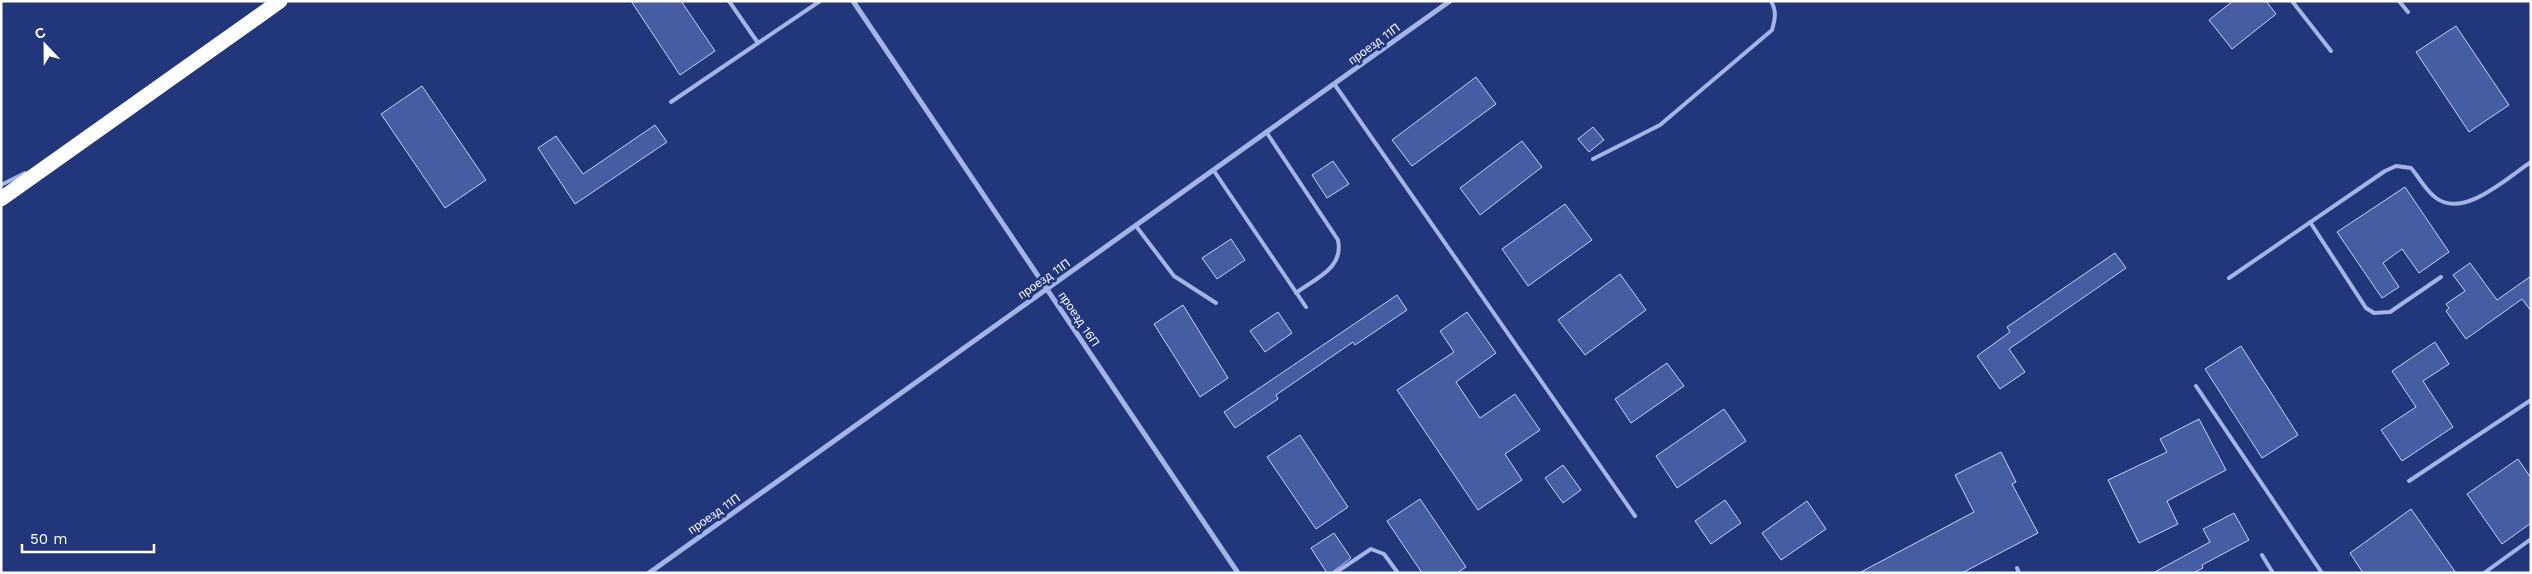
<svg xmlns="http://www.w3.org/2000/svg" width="2532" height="574" font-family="'Work Sans',sans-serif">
	<rect width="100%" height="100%" fill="#21367b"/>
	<g fill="#465ca3" stroke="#c7d2f5">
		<polygon points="631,1 681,1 715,51 680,75"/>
		<polygon points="2233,1 2266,1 2276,14 2232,49 2209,20"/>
		<polygon points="2456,26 2509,105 2469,132 2416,52"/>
		<polygon points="1476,77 1496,104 1412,166 1392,140"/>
		<polygon points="422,86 486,180 445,208 381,114"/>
		<polygon points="655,125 667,142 575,204 538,148 556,136 583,174"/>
		<polygon points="1593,127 1604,140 1589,152 1578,139"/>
		<polygon points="1522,141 1542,167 1480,215 1460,188"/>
		<polygon points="1333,161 1349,184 1327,198 1312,175"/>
		<polygon points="2405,187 2449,252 2419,273 2402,249 2383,263 2399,287 2382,298 2337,232"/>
		<polygon points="1565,204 1592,240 1528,286 1502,249"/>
		<polygon points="1231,239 1245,260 1217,279 1202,258"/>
		<polygon points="2115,253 2126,268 2009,349 2025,372 2000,389 1977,356 2010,332 2007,327"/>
		<polygon points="2470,263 2497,300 2531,276 2531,311 2522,299 2466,339 2446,311 2449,308 2446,304 2465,291 2453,275"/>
		<polygon points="1620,274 1646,310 1585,355 1558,320"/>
		<polygon points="1397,295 1407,310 1355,345 1353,342 1276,395 1278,399 1235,428 1224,412"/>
		<polygon points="1183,305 1228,378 1200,397 1154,324"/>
		<polygon points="1278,312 1292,333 1265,352 1250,331"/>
		<polygon points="1467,312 1496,353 1456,382 1480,418 1515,394 1540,430 1505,454 1522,480 1478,510 1397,390 1454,352 1440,331"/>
		<polygon points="2435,342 2449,364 2423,381 2453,427 2402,461 2381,430 2416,407 2392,371"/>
		<polygon points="2241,346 2298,435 2262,458 2205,369"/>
		<polygon points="1667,363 1684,386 1631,423 1615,399"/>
		<polygon points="1724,409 1746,441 1677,488 1656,456"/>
		<polygon points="2199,419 2226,470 2167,501 2178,524 2139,543 2108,480 2167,452 2160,439"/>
		<polygon points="1300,435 1348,507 1316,529 1267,457"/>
		<polygon points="2001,452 2016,482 2012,484 2038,533 1962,573 1859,573 1974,512 1955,475"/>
		<polygon points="2518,459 2531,478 2531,523 2502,544 2467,494"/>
		<polygon points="1563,465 1581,490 1563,503 1545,478"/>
		<polygon points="1420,499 1466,567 1457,573 1422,573 1387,521"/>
		<polygon points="1725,500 1741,523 1711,544 1695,521"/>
		<polygon points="1807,501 1826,529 1781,560 1762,533"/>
		<polygon points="2411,509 2456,573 2363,573 2350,553"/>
		<polygon points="2234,513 2249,540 2202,565 2203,568 2193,573 2153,573 2210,542 2203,529"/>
		<polygon points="1334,533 1351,558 1331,573 1327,573 1311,548"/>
	</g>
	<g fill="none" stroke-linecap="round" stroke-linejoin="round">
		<g stroke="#a4b4e6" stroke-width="4">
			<polyline points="729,1 758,43"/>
			<polyline points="2292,1 2331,51"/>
			<polyline points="2399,1 2408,12"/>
			<polyline points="1335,85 1635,516"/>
			<polyline points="671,102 820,1"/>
			<path d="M1267 133 1338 240C1344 268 1316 278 1296 293"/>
			<path d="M1593 159 1660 125 1772 30C1775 19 1777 12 1771 1"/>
			<polyline points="1214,171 1306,307"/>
			<polyline points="1,185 25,173"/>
			<polyline points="2310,222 2366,308 2374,313 2390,312 2441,277"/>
			<polyline points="1136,226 1174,276 1216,303"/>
			<path d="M2229 278 2385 171 2396 166 2411 168C2419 177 2425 190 2436 198 2464 219 2508 177 2531 162"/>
			<polyline points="2196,386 2322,573"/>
			<polyline points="2409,481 2531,400"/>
			<polyline points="2262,555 2273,573"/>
			<polyline points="2017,568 2019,573"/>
			<polyline points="1335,573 1371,549 1384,554 1398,573"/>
			<polyline points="2484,573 2531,539"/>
		</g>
		<g stroke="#a4b4e6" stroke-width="5">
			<polyline points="853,1 1238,573"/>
			<polyline points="649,573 1450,1"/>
		</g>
		<polyline stroke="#fff" stroke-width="15" points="1,199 280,1"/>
	</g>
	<g text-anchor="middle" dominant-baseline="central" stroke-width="5" stroke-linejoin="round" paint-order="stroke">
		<g font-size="12" fill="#fff" stroke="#21367b">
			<text transform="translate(1374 44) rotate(-36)">проезд 11П</text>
			<text transform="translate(1044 279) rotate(-35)">проезд 11П</text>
			<text transform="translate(1079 319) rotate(56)">проезд 16П</text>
			<text transform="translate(714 514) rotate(-35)">проезд 11П</text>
		</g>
	</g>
	<rect width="2532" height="574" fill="none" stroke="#ffffff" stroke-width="5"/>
	<g transform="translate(45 45) rotate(338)" stroke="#21367b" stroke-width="4" paint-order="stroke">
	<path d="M0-4L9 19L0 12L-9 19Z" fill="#ffffff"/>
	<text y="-8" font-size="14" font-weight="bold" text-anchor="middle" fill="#ffffff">С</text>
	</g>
	<path d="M22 544v8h132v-8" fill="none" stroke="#ffffff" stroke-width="2.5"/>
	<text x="30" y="544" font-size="15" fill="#ffffff" stroke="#21367b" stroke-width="4" paint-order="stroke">50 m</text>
</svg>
